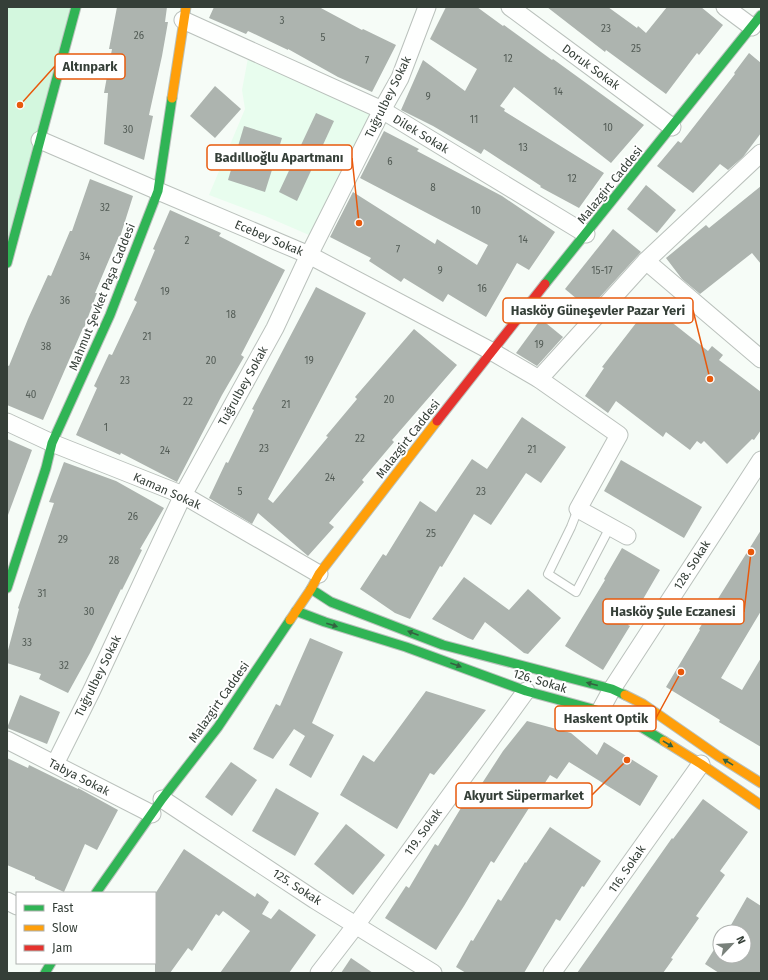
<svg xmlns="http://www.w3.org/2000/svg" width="768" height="980" font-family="'Fira Sans',sans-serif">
	<rect width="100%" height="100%" fill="#f6fcf7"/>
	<polygon fill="#e8fdee" points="248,58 371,114 309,235 265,216 209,195 245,109 242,90"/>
	<polygon fill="#d3f7de" points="7,7 76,7 7,263"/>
	<g fill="#adb4af">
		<polygon points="117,7 167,7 165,22 168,22 162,56 149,115 153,116 144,160 104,144 108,93 104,93 112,49 109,49"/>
		<polygon points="214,7 319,7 362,30 363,29 396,45 372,92 338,77 288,49 288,50 248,31 246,34 209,18"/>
		<polygon points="446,7 477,7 503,26 504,25 552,60 553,59 644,125 611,163 514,87 500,106 505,109 504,111 604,173 579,208 540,187 541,186 484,149 481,154 433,126 401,110 423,60 465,91 477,69 430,39"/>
		<polygon points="547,7 608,7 637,28 638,26 646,33 667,7 701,7 723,25 699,55 697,53 666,94 606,50 605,52"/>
		<polygon points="749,53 761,63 761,133 743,157 728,170 720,164 693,193 657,166 678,141 681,143 735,74 734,73"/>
		<polygon points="215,86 241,109 215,138 190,116"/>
		<polygon points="316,113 334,121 297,201 279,192"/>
		<polygon points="244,126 282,138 265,192 228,180"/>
		<polygon points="384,131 419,149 417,151 502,196 555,232 529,270 517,263 486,317 448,294 443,302 404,278 401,282 369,261 371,258 330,237 353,192 435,244 437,239 477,265 488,245 360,178"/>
		<polygon points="90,179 133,196 120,237 119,236 95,293 97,293 84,328 83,328 43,420 7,405 7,365 9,366 28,319 48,275 51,276 70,231 72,231"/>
		<polygon points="646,185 676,210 657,233 627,209"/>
		<polygon points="761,186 761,264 752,253 700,294 682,279 666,258 706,225 709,228"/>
		<polygon points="170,210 221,233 219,236 285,270 241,355 244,357 222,395 177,482 121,453 120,455 76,435 97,388 94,386 109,354 112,355 137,302 134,300 155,250 153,249"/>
		<polygon points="613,229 641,252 589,309 565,289"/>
		<polygon points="316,287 366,313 268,499 273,503 328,437 326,436 357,399 355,397 414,329 457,365 392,440 394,442 362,480 364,482 329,523 334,527 308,556 258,513 252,524 209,498 226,462 228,463 254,410 252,409"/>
		<polygon points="650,305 708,351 712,346 723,355 719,360 761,392 761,430 754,440 752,439 727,464 704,441 701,444 697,441 690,450 666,432 663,437 616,401 608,413 585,396 604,368 602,367"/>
		<polygon points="541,319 563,337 537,366 516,353"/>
		<polygon points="522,417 566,447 541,483 526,473 491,525 474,514 442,567 440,566 410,619 395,613 360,589 383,554 386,556 420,501 436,512 472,459 487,469"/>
		<polygon points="7,439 32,450 8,515 7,515"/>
		<polygon points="621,460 702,507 684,538 604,491"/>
		<polygon points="64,462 116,481 164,508 140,549 142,550 122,590 121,589 90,653 68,693 39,679 41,674 7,663 7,654 19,609 18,608 54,503 49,502"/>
		<polygon points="761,530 761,611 721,678 742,690 761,658 761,747 719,722 720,720 666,687 700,630 699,629"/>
		<polygon points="622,548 660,570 628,625 630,626 603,670 565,646 605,580 604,579"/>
		<polygon points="464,577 509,610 528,589 561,618 528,654 524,653 485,622 473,640 468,638 432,619"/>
		<polygon points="310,638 343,652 312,723 334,735 311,778 289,765 305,736 294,729 273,759 253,749 276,704 280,706"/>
		<polygon points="426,691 486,710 434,775 430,773 397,829 340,795 363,755 374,762"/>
		<polygon points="20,695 60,712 47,744 7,728"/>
		<polygon points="527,721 571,733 597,755 604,742 658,776 640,806 569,762 557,779 550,775 494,863 491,861 464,906 436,950 385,918 406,886 409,888 435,844 438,846 464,803 468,805 503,751"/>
		<polygon points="7,758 28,768 29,765 78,789 78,788 118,810 97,850 85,844 64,892 35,879 35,877 7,865"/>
		<polygon points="231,762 257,780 232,816 205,797"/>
		<polygon points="276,788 319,813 295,856 252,831"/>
		<polygon points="703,799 748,832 720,871 725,875 696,916 699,918 671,958 673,959 663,973 577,973 672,838 673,839"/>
		<polygon points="346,824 385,855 353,895 314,864"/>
		<polygon points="550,827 601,861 584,887 582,886 560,921 556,919 524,973 466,973 456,967 471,940 473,941 498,899 501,901 525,862 526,863"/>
		<polygon points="184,849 255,897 257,893 269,902 262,914 271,919 279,909 316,935 289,973 220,973 250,931 223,911 219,916 216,914 192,951 188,948 170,973 155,973 155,894"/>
		<polygon points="747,897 761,906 761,973 719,973 705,964 720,940 720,956 744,956 744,932 731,925"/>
		<polygon points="351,958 373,973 341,973"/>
	</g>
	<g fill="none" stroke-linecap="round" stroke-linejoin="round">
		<defs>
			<polyline id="lane" points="578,509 571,527 548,574 576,592 610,527"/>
			<g id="street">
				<polyline points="510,7 672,127"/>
				<polyline points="725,7 752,27"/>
				<polyline points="183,20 382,110 586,234"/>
				<polyline points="40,140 158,191 309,255 491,351 539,379 619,435 578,509 627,536"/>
				<polyline points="646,261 761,359"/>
				<polyline points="539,379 646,261 761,153"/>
				<polyline points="7,422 52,443 183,495 319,574"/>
				<polyline points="600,711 612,689 761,460"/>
				<polyline points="7,740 152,814"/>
				<polyline points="55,764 92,690 183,495 275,328 309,255 382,110 400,78 427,7"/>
				<polyline points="162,799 315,900 433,973"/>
				<polyline points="7,901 17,906"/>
				<polyline points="319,973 356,925 526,691"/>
				<polyline points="552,973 701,764"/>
			</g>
			<g id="fast">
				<polyline points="7,263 76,7"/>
				<polyline points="545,284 761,15"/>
				<polyline points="7,588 46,468 52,443 110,315 158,191 172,98"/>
				<polyline points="311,589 331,602 443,645 612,689 625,695"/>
				<polyline points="296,611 325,622 406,647 526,691 626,718 664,741"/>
				<polyline points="96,893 162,799 218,727 290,620"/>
				<polyline points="45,973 51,963"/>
			</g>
			<g id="slow">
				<polyline points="172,98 186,7"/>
				<polyline points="290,620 311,589 319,574 437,421"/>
				<polyline points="625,695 643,704 718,756 761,783"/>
				<polyline points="664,741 701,764 761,805"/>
			</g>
			<polyline id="jam" points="437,421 545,284"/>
		</defs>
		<use href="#lane" stroke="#bac1bc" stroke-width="10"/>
		<use href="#street" stroke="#bac1bc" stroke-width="19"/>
		<use href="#fast" stroke="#bac1bc" stroke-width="11"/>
		<use href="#slow" stroke="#bac1bc" stroke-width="11"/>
		<use href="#jam" stroke="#bac1bc" stroke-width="11"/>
		<use href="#lane" stroke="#fefffe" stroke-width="8"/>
		<use href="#street" stroke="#fefffe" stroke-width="17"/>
		<use href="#fast" stroke="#30b455" stroke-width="9"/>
		<use href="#slow" stroke="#ff9f0a" stroke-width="9"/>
		<use href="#jam" stroke="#e5322d" stroke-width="9"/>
	</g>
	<defs><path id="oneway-solid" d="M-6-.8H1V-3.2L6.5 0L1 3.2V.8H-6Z"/></defs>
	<g fill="#346241">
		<use href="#oneway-solid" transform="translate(332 625) rotate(17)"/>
		<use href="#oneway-solid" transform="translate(413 633) rotate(-159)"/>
		<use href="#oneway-solid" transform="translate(456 665) rotate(20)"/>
		<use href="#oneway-solid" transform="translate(592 684) rotate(-165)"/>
		<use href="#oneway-solid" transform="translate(668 744) rotate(31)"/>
		<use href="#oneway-solid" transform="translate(728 762) rotate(-149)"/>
	</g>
	<g text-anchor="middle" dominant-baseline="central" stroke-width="4" stroke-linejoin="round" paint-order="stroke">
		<g font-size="10" fill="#535c56">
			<text x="282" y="21">3</text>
			<text x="606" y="29">23</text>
			<text x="139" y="36">26</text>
			<text x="323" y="38">5</text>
			<text x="636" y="49">25</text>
			<text x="508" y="59">12</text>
			<text x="367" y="61">7</text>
			<text x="558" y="92">14</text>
			<text x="428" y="97">9</text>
			<text x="474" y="120">11</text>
			<text x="608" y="128">10</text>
			<text x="128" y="130">30</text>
			<text x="523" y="148">13</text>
			<text x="390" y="162">6</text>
			<text x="572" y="179">12</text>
			<text x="433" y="188">8</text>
			<text x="105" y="208">32</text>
			<text x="476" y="211">10</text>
			<text x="523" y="240">14</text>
			<text x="187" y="241">2</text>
			<text x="398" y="250">7</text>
			<text x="85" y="257">34</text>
			<text x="440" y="271">9</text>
			<text x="602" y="271">15-17</text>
			<text x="482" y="289">16</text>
			<text x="165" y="292">19</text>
			<text x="65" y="301">36</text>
			<text x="231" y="315">18</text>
			<text x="147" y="337">21</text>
			<text x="539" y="345">19</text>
			<text x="46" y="347">38</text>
			<text x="211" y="361">20</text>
			<text x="309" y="361">19</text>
			<text x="125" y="381">23</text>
			<text x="31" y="395">40</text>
			<text x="389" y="400">20</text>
			<text x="188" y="402">22</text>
			<text x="286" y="405">21</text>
			<text x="106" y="428">1</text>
			<text x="360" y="439">22</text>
			<text x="264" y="449">23</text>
			<text x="532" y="450">21</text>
			<text x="165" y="451">24</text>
			<text x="330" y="478">24</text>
			<text x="240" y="492">5</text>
			<text x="481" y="492">23</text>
			<text x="133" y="517">26</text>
			<text x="431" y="534">25</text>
			<text x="63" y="540">29</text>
			<text x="114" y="561">28</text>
			<text x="42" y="594">31</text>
			<text x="89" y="612">30</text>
			<text x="27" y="643">33</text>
			<text x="64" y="666">32</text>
		</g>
		<g font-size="12" fill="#353f38" stroke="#fff">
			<text transform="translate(591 67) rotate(36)">Doruk Sokak</text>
			<text transform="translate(388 97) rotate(-64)">Tuğrulbey Sokak</text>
			<text transform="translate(421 134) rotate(31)">Dilek Sokak</text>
			<text transform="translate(610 185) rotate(-51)">Malazgirt Caddesi</text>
			<text transform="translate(269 238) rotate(23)">Ecebey Sokak</text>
			<text transform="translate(102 297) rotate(-68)">Mahmut Şevket Paşa Caddesi</text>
			<text transform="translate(243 386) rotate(-61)">Tuğrulbey Sokak</text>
			<text transform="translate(408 439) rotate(-52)">Malazgirt Caddesi</text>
			<text transform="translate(167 491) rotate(24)">Kaman Sokak</text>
			<text transform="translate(692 565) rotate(-57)">128. Sokak</text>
			<text transform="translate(98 676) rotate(-64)">Tuğrulbey Sokak</text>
			<text transform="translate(540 681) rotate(17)">126. Sokak</text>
			<text transform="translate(219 702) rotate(-55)">Malazgirt Caddesi</text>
			<text transform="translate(79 777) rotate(27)">Tabya Sokak</text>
			<text transform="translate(423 832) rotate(-54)">119. Sokak</text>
			<text transform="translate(627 869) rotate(-55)">116. Sokak</text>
			<text transform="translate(297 887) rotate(33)">125. Sokak</text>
		</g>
	</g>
	<path fill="none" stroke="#e8590c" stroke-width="1.5" d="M20 105L55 66M359 223L352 158M710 379L693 310M751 552L744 612M681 672L656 718M627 760L592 795"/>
	<g fill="#e8590c" stroke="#fff" stroke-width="1.5">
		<circle cx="20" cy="105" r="4"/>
		<circle cx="359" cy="223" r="4"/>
		<circle cx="710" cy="379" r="4"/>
		<circle cx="751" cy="552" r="4"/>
		<circle cx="681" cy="672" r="4"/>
		<circle cx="627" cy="760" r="4"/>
	</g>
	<g fill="#fff" stroke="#e8590c" stroke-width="1.5">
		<rect x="55" y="54" width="70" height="25" rx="4"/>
		<rect x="207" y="145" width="145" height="25" rx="4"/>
		<rect x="503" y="298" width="190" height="25" rx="4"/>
		<rect x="603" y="599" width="141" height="25" rx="4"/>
		<rect x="555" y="706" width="101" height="25" rx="4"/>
		<rect x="456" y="783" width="136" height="25" rx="4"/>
	</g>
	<g font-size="13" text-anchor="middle" font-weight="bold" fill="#353f38">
		<text x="90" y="71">Altınpark</text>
		<text x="279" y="162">Badıllıoğlu Apartmanı</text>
		<text x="598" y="315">Hasköy Güneşevler Pazar Yeri</text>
		<text x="673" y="616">Hasköy Şule Eczanesi</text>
		<text x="606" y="723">Haskent Optik</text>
		<text x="524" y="800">Akyurt Süpermarket</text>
	</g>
	<rect width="768" height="980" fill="none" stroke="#353f38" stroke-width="16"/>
	<rect x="16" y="892" width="140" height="72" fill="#ffffff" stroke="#aeb2af"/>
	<rect x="24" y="905" width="20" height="6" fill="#30b455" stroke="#aeb2af"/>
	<text x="52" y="912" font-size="12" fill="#353f38">Fast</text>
	<rect x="24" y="925" width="20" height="6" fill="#ff9f0a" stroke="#aeb2af"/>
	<text x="52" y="932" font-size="12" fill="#353f38">Slow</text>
	<rect x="24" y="945" width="20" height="6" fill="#e5322d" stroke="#aeb2af"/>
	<text x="52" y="952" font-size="12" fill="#353f38">Jam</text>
	<g transform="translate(732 944) rotate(65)"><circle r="19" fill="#ffffff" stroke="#aeb2af"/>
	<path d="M0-3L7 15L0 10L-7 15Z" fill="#79817b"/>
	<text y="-6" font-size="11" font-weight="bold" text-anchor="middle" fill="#353f38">N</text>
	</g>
</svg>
